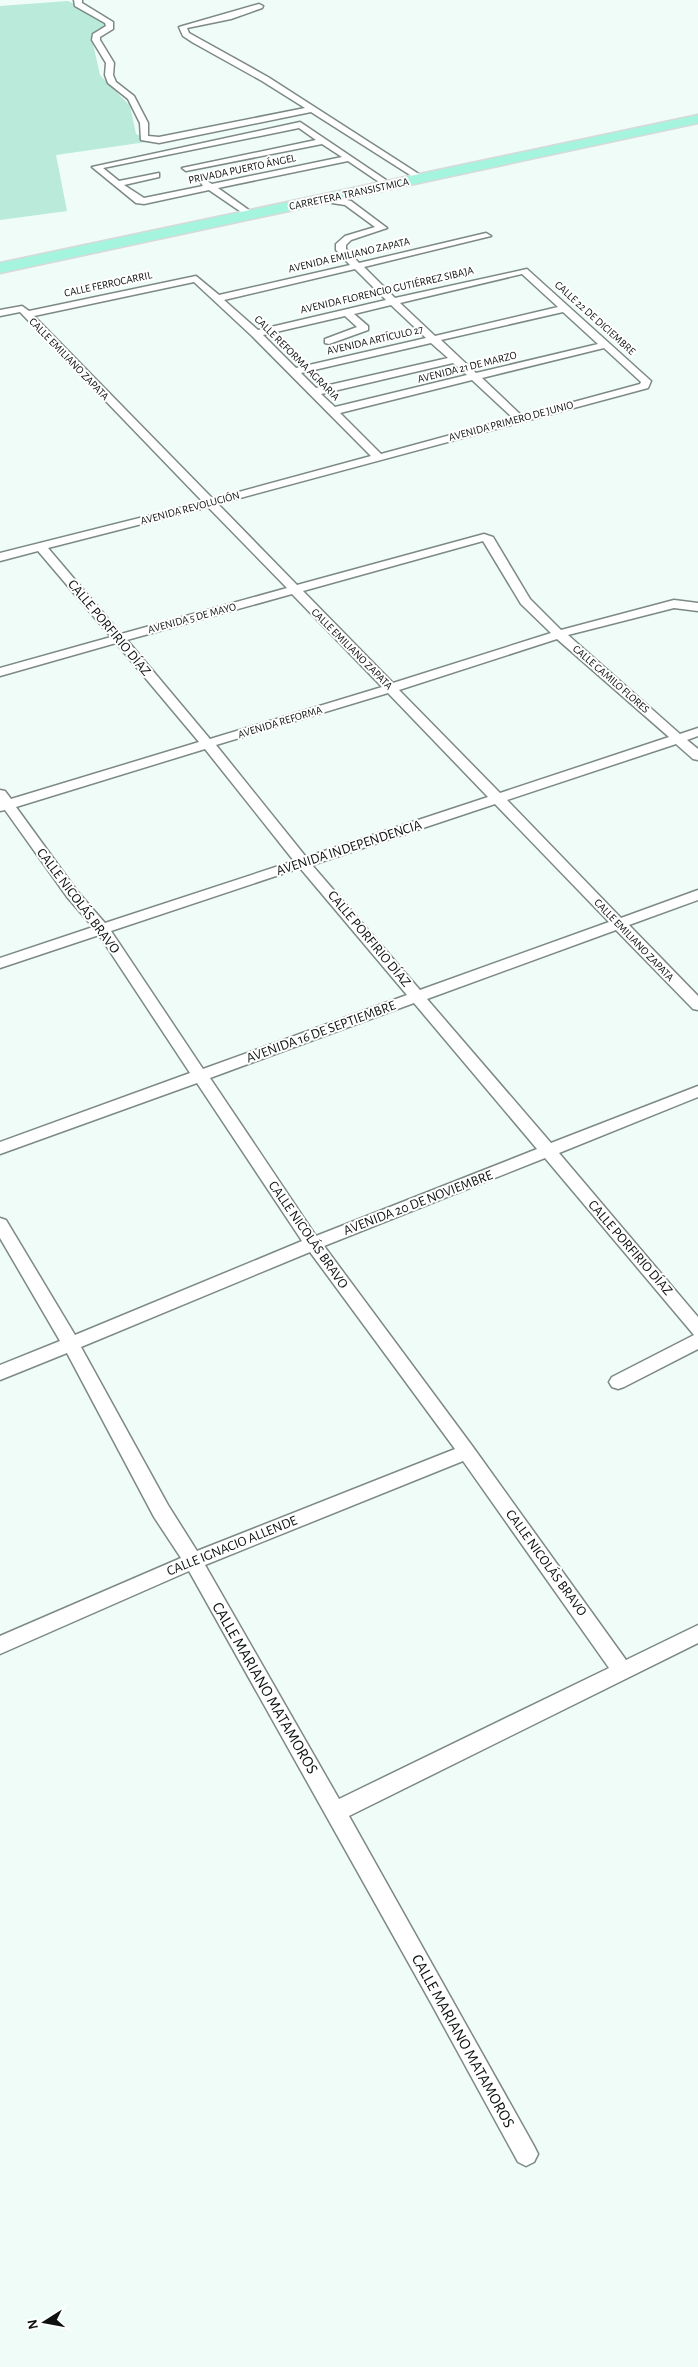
<svg xmlns="http://www.w3.org/2000/svg" width="698" height="2367" font-family="'Alegreya Sans',sans-serif">
	<rect width="100%" height="100%" fill="#effcf7"/>
	<polygon fill="#b9eada" points="68,1 101,17 108,24 91,35 100,75 130,106 136,134 153,141 56,155 67,211 0,220 0,6"/>
	<g fill="none" stroke-linecap="round" stroke-linejoin="round">
		<defs>
			<g id="street">
				<polygon points="74,0 82,0 82,3 113,22 113,29 100,37 100,40 114,63 113,75 116,82 134,96 148,123 148,136 159,137 305,108 262,81 192,42 183,36 179,27 259,4 263,6 262,8 231,19 187,28 189,33 198,38 268,77 425,178 418,180 311,112 159,143 141,140 140,123 128,99 108,83 105,75 106,63 92,40 93,34 106,26 105,23 75,6"/>
				<path d="M300 122 386 180 379 182 348 161 218 188 253 213V217L250 218 209 190 144 204 136 203 92 167ZM299 128 316 140 182 168 186 171 322 144 342 157 212 184 205 180 201 183 203 186 144 198 124 185 159 177V173L119 181 103 168Z"/>
				<path d="M340 193H346L348 195 343 199 351 201 387 228 351 240 346 245V249L359 263 486 233 491 236 364 267 395 298 527 269 651 381 648 388 218 504 297 585 484 534 493 537 530 599 561 630 674 600 698 603V611L674 608 568 635 680 734 698 728V736L687 740 698 749V760L693 759 676 744 507 800 621 918 698 890V900L629 925 698 996V1010L693 1009 616 930 427 999 551 1143 698 1086V1097L559 1153 698 1317V1349L624 1387 618 1389 612 1387 609 1382 612 1377 694 1335 545 1158 324 1246 473 1447 626 1660 698 1625V1643L349 1816 534 2146 538 2154 534 2162 526 2166 518 2162 431 2003 189 1571 0 1654V1636L181 1558 154 1517 67 1353 0 1380V1365L60 1341 0 1238V1218L6 1220 75 1335 302 1241 197 1083 0 1154V1142L190 1073 99 935 0 968V958L93 927 67 897 5 810 0 811V790L5 791 11 799 199 742 116 643 0 676V668L111 637 38 551 0 561V553L203 502 20 312 0 316V310L22 306 29 311 196 276 219 295 350 265 336 250V244L345 236 375 227 345 205 332 203V199ZM355 269 386 300 258 330 224 300ZM522 274 558 307 435 336 400 303ZM194 282 252 336 371 456 213 499 34 316ZM391 305 426 338 296 368 263 335 345 316 357 327 325 339V343L329 344 368 330V326L354 314ZM563 312 598 344 476 373 441 340ZM431 343 448 358 316 388 301 373ZM604 348 641 382 640 384 522 416 482 378ZM453 363 467 375 335 407 321 394ZM472 380 513 418 381 454 340 413ZM208 507 287 588 121 634 48 548ZM483 541 521 604 551 633 393 683 303 591ZM292 594 382 687 210 739 127 640ZM557 639 669 737 500 793 399 690ZM388 693 488 797 306 857 216 745ZM205 749 294 861 105 923 77 891 16 807ZM495 804 609 922 420 990 312 865ZM300 868 407 995 203 1069 111 931ZM414 1003 537 1149 316 1236 210 1078ZM310 1252 455 1449 197 1551 168 1505 81 1347ZM463 1461 609 1668 339 1799 205 1565Z"/>
			</g>
			<polygon id="primary" points="698,115 698,123 0,273 0,263"/>
		</defs>
		<use href="#street" stroke="#7d8985" stroke-width="3"/>
		<use href="#primary" stroke="#d8d9d9" stroke-width="3"/>
		<use href="#street" fill="#fff" fill-rule="evenodd"/>
		<use href="#primary" fill="#a4f4de" fill-rule="evenodd"/>
	</g>
	<g text-anchor="middle" dominant-baseline="central" stroke-width="4" stroke-linejoin="round" paint-order="stroke">
		<g font-size="11" fill="#0d1110" stroke="#fff">
			<text transform="translate(242 169) rotate(-12)">PRIVADA PUERTO ÁNGEL</text>
			<text transform="translate(349 194) rotate(-12)">CARRETERA TRANSISTMICA</text>
			<text transform="translate(349 255) rotate(-13)">AVENIDA EMILIANO ZAPATA</text>
			<text transform="translate(108 284) rotate(-12)">CALLE FERROCARRIL</text>
			<text transform="translate(387 290) rotate(-13)">AVENIDA FLORENCIO GUTIÉRREZ SIBAJA</text>
			<text transform="translate(595 318) rotate(42)">CALLE 22 DE DICIEMBRE</text>
			<text transform="translate(375 340) rotate(-13)">AVENIDA ARTÍCULO 27</text>
			<text transform="translate(297 358) rotate(45)">CALLE REFORMA AGRARIA</text>
			<text transform="translate(69 359) rotate(46)">CALLE EMILIANO ZAPATA</text>
			<text transform="translate(467 367) rotate(-14)">AVENIDA 21 DE MARZO</text>
			<text transform="translate(511 421) rotate(-15)">AVENIDA PRIMERO DE JUNIO</text>
			<text transform="translate(190 508) rotate(-15)">AVENIDA REVOLUCIÓN</text>
			<text transform="translate(192 618) rotate(-15)">AVENIDA 5 DE MAYO</text>
			<text transform="translate(352 649) rotate(45)">CALLE EMILIANO ZAPATA</text>
			<text transform="translate(611 679) rotate(41)">CALLE CAMILO FLORES</text>
			<text transform="translate(280 722) rotate(-17)">AVENIDA REFORMA</text>
			<text transform="translate(634 940) rotate(46)">CALLE EMILIANO ZAPATA</text>
		</g>
		<g font-size="14" fill="#0d1110" stroke="#fff">
			<text transform="translate(109 628) rotate(50)">CALLE PORFIRIO DÍAZ</text>
			<text transform="translate(349 848) rotate(-18)">AVENIDA INDEPENDENCIA</text>
			<text transform="translate(78 901) rotate(53)">CALLE NICOLÁS BRAVO</text>
			<text transform="translate(369 939) rotate(50)">CALLE PORFIRIO DÍAZ</text>
			<text transform="translate(321 1032) rotate(-20)">AVENIDA 16 DE SEPTIEMBRE</text>
			<text transform="translate(418 1203) rotate(-21)">AVENIDA 20 DE NOVIEMBRE</text>
			<text transform="translate(308 1235) rotate(55)">CALLE NICOLÁS BRAVO</text>
			<text transform="translate(630 1248) rotate(49)">CALLE PORFIRIO DÍAZ</text>
			<text transform="translate(232 1546) rotate(-22)">CALLE IGNACIO ALLENDE</text>
			<text transform="translate(546 1563) rotate(54)">CALLE NICOLÁS BRAVO</text>
		</g>
		<g font-size="16" fill="#0d1110" stroke="#fff">
			<text transform="translate(265 1688) rotate(60)">CALLE MARIANO MATAMOROS</text>
			<text transform="translate(463 2041) rotate(61)">CALLE MARIANO MATAMOROS</text>
		</g>
	</g>
	<g transform="translate(45 2322) rotate(259)" stroke="#ffffff" stroke-width="4" paint-order="stroke">
	<path d="M0-4L9 19L0 12L-9 19Z" fill="#0d1110"/>
	<text y="-8" font-size="14" font-weight="bold" text-anchor="middle" fill="#0d1110">N</text>
	</g>
</svg>
